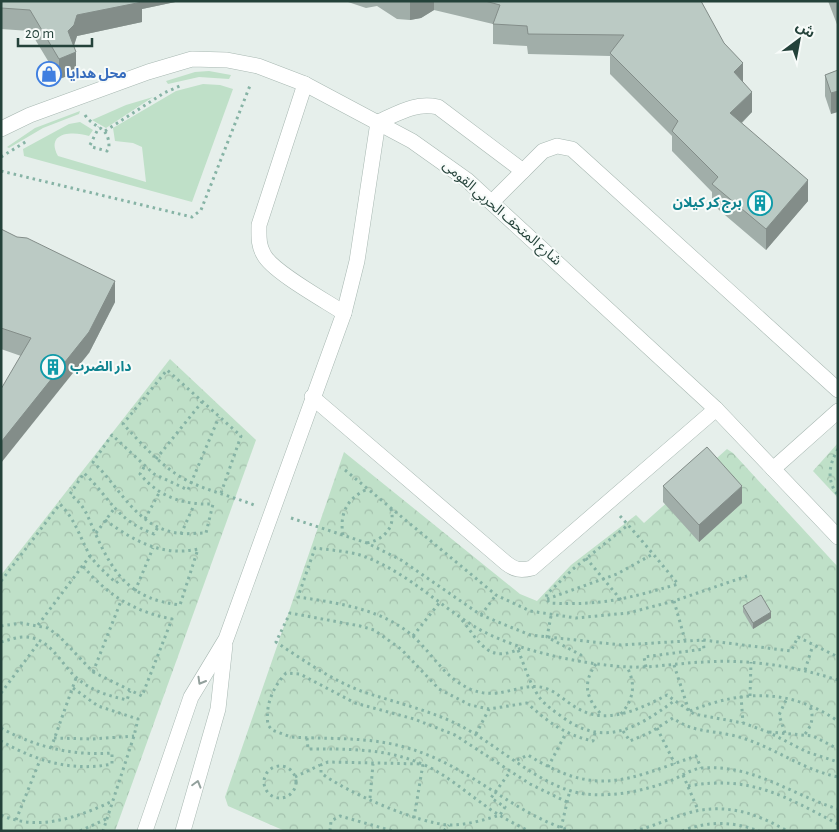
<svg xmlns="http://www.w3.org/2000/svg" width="839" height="832" font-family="'Alegreya Sans','Noto Sans Arabic',sans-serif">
	<defs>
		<pattern id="forest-crowns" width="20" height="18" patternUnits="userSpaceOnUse" patternTransform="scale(1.25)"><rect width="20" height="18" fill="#bfe0c8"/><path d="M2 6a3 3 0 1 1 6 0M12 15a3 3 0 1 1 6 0" fill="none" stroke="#a4c1ad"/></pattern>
	</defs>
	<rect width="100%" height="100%" fill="#e6efeb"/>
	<g fill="#bfe0c8">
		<polygon points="209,71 231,75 229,79 199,77 168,84 166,81 195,72"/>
		<path d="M203 84 220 85 233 89 192 202 24 156 23 149 69 124 80 122 93 130 89 136C73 131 45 132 58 156L146 182 142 147 133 143 115 141 113 128 176 91Z"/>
		<polygon points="153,97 106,128 92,120 126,105"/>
		<polygon points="80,111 79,114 43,128 9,148 7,147 35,128"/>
	</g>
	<g fill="url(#forest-crowns)">
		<polygon points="170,359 256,440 115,831 1,831 1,575"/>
		<polygon points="838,443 838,498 813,471"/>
		<polygon points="727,449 733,453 838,567 838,831 285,831 228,806 225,797 344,452 520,594 537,601 571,565 636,515 644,523"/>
	</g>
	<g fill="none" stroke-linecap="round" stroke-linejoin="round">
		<defs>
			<g id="minor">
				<path d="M305 84 259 225C259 236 258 245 264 255 273 272 326 301 344 313"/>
				<polyline points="1,129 30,115 148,72 192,59 227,60 258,66 305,84 412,141 467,180 716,409 838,537"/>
				<polyline points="493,201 543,151 557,146 572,149 838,390"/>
				<path d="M312 397 506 563C515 570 521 571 532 568L716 409"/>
				<polyline points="773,469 838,411"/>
				<path d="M145 831 191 697 226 639 344 313 357 261 378 122C399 113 415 102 438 107L523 171"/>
				<polyline points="183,831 218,709 225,645"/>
			</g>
		</defs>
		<use href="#minor" stroke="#a8b8b2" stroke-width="16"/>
		<g stroke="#86b3a5" stroke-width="3" stroke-dasharray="2.5 4" stroke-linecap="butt">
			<path d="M85 115C95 130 109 125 109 147L107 151 92 147 90 145 99 127"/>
			<polyline points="105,131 164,93 182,85"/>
			<polyline points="1,157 27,141"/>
			<polyline points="1,171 192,217 201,210 251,83"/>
			<path d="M838 449C829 464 826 481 838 495"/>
			<polyline points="156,459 202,402"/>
			<path d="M144 467 140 474C159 497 183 505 213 504L206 533C195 533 183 535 172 532 135 524 118 485 93 462L112 435 154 474 188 490 219 417"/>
			<polyline points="345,470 496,595 530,611 576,618 628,613 674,601 747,576"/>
			<path d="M221 493 241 436 167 370 123 424C144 446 164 470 192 483 212 492 234 497 254 505"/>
			<path d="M620 516C640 538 659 561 678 584 630 598 601 606 550 603L546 599 547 594 573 569 628 525"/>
			<polyline points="291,518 367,543 401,560 481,615 530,635 621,645 703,640 791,651 798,637 838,657"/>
			<polyline points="145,519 159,493"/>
			<path d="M105 520C134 541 162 557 198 549L180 605C132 599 115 577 96 535 87 516 87 508 70 494L84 473C112 500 115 519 154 534L158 527"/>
			<polyline points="96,533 114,509"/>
			<polyline points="181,534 194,505"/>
			<path d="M343 535C339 513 348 497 368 489"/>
			<path d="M367 543C386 539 397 525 390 506"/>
			<polyline points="586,558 621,600"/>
			<path d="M1 581 60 504C76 521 79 535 89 554 96 565 107 574 116 583L121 579"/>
			<polyline points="135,591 153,548"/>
			<polyline points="547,599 617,574 653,554"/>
			<polyline points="674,601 685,640"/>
			<polyline points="481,615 496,595"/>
			<polyline points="551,616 547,637 581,655 579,662"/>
			<path d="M462 620C481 644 489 665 523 647"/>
			<polyline points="38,625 90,556"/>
			<path d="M1 626 21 623 48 628 60 637 93 672 142 696 172 619C135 612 107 595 83 566"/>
			<polyline points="413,636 440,602"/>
			<path d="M1 642C9 640 16 637 24 637 51 637 60 664 78 679 92 691 109 696 127 700L130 691"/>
			<path d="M518 650C524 664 528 679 536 692 542 703 551 709 561 716 603 748 636 729 674 701"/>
			<path d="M596 664C582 683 586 699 602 715"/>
			<polyline points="674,665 689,711"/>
			<polyline points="646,667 644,657 704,649 703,640"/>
			<polyline points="805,670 813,645"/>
			<polyline points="93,672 121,601"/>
			<path d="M838 680C794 666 749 659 704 662 678 663 653 668 628 667 593 665 558 658 524 648 506 642 485 634 469 623 433 600 402 569 360 555 346 551 330 550 315 548L298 597C338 603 384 609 415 638 434 656 445 678 470 689 499 702 521 681 545 688 557 692 566 702 577 708 606 726 640 709 667 695L694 714 743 723 768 732 807 752 838 762"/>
			<polyline points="73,688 98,706 138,719 134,736 103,831"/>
			<polyline points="1,693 40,641"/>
			<polyline points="741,696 743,723"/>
			<polyline points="750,696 751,662"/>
			<path d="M690 711C743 690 789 688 838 721"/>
			<path d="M621 714C634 699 636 684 627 667"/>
			<path d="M1 728C35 747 73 756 112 753V764C72 772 36 761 1 741"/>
			<polyline points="657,728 675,764"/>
			<path d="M623 731 630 741 649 733 673 718C692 732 708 730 731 735 769 743 799 769 838 777"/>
			<polyline points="769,732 813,736 838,749"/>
			<path d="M595 733 593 741C565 735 548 722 527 703L489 709 470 705 439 689 401 649 374 630 360 626 290 613 276 642C303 660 330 679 361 691 393 702 426 709 457 724 498 744 540 788 585 794 614 797 643 791 670 781 680 777 691 769 702 768 753 764 792 795 838 809"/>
			<polyline points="785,733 779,715 787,698"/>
			<polyline points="476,734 489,709"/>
			<path d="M805 734C813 724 814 715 809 704"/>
			<polyline points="54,738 93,739 134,736"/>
			<path d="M307 738 308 749C347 749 385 748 422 764 444 773 463 790 483 804 497 815 513 823 529 831"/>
			<polyline points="51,748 76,678"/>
			<path d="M517 760 528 755C597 798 626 780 696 756L701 768"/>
			<circle cx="280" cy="782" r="16"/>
			<polyline points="548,767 566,733"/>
			<polyline points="683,775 698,810"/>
			<polyline points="295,777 320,765"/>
			<path d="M688 786C751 775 784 796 838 824"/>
			<polyline points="370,798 373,764"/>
			<path d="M567 802 530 784 455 735 414 719 355 703 300 674 286 673C273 687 265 705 268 725L272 730 291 737C342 740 381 735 430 756 479 776 519 815 571 831"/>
			<path d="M1 815C39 832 78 817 113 801"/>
			<path d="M414 818 423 764 328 762 321 765V773C346 792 419 824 450 825 467 825 484 820 500 815L505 807 491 798 510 772"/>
			<polyline points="16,820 40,760"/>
			<polyline points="561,828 570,790"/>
			<polyline points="80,831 106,819"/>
			<polyline points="330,831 331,821 340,816 393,831"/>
			<polyline points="444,831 449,825"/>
			<path d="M634 831C652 827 668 819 685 814 722 802 755 812 787 831"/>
			<path d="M682 831C708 821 732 821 759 831"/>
			<polyline points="834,831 838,830"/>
		</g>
		<use href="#minor" stroke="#fff" stroke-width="15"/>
	</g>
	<g fill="#a1aea9">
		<polygon points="1,1 180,1 142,9 142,22 77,36 74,46 76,73 59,79 30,31 1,29"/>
		<polygon points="345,1 701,1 743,82 752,112 742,123 808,201 766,250 712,204 712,192 672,151 672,136 610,74 610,56 528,54 527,46 493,44 493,24 434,10 421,18 410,20 397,19 377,6 366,8"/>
		<polygon points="828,1 838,1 838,27"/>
		<polygon points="838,70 831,114 825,96 825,75"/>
		<polygon points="1,229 115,302 89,353 21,356 1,349"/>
		<polygon points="663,486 742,503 699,542 663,502"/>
		<polygon points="743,606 771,618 753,629 743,612"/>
	</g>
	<g fill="#838d89">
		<polygon points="141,1 180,1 142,9 142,22 77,36 74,45 68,52 68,31 77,15"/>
		<polygon points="410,1 434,1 434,10 421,18 410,20"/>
		<polygon points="76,52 76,73 59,79 59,59"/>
		<polygon points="743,63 743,84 734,72"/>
		<polygon points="838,91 838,112 831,114 831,93"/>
		<polygon points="752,92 752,112 730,134 730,113"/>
		<polygon points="808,180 808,201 766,250 766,229"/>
		<polygon points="115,281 115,302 89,353 1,463 1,442"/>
		<polygon points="742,486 742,503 699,542 699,525"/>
		<polygon points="771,612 771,618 753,629 753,623"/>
	</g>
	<g fill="#bbcac4" stroke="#838d89">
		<polygon points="1,1 142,1 142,2 77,15 74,25 68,31 76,52 59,59 30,10 1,8"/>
		<polygon points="485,1 701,1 724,43 743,63 734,72 752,92 730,113 808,180 766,229 712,184 718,177 672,131 678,121 610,53 624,35 528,34 527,26 493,24 500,5"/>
		<polygon points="838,70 838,91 831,93 825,75"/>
		<polygon points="1,229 17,237 27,238 115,281 89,332 1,442 1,389 31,338 1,328"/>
		<polygon points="707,447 742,486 699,525 663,486"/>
		<polygon points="761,595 771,612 753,623 743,606"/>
	</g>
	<defs><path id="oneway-chevron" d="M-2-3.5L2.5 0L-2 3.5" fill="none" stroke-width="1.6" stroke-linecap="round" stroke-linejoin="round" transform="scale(1.25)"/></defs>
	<g stroke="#92a09c">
		<use href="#oneway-chevron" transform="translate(201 681) rotate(120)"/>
		<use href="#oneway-chevron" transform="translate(197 784) rotate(-74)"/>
	</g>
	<defs>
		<symbol id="shop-ring" viewBox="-11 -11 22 22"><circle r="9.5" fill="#f7fbf9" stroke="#3f7fe0" stroke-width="1.5"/><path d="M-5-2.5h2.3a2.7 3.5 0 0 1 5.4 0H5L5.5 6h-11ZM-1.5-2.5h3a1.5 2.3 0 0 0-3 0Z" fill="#3f7fe0"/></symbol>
		<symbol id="building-ring" viewBox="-11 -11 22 22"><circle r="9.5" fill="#f7fbf9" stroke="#0f9aa8" stroke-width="1.5"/><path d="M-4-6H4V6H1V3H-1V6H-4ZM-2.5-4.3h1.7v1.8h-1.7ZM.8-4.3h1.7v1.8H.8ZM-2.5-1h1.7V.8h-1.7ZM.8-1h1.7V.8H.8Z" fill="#0f9aa8"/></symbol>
	</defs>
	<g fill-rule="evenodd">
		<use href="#shop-ring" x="35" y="60" width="28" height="28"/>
		<use href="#building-ring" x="746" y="189" width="28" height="28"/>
		<use href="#building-ring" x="39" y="353" width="28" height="28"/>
	</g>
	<g text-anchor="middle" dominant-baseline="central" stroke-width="4" stroke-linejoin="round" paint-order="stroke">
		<g font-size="14" font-weight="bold" fill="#366cbe" stroke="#f7fbf9" text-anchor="start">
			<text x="66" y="74">محل هدايا</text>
		</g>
		<g font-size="14" font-weight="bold" fill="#0d838f" stroke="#f7fbf9" text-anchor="end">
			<text x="742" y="203">برج كر كيلان</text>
			<text x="70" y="367" text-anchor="start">دار الضرب</text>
		</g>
		<g font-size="14" fill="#24423a" stroke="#f7fbf9">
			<text transform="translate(502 213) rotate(41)">شارع المتحف الحربي القومى</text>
		</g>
	</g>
	<rect width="839" height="832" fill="none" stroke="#24423a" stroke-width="5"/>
	<g transform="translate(799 40) rotate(32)" stroke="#f7fbf9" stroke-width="4" paint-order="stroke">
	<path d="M0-4L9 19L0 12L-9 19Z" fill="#24423a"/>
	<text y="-8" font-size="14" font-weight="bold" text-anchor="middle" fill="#24423a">ش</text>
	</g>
	<path d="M18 38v8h74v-8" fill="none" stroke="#24423a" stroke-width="2.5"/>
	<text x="25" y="38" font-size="15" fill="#24423a" stroke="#f7fbf9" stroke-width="4" paint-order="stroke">20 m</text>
</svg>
